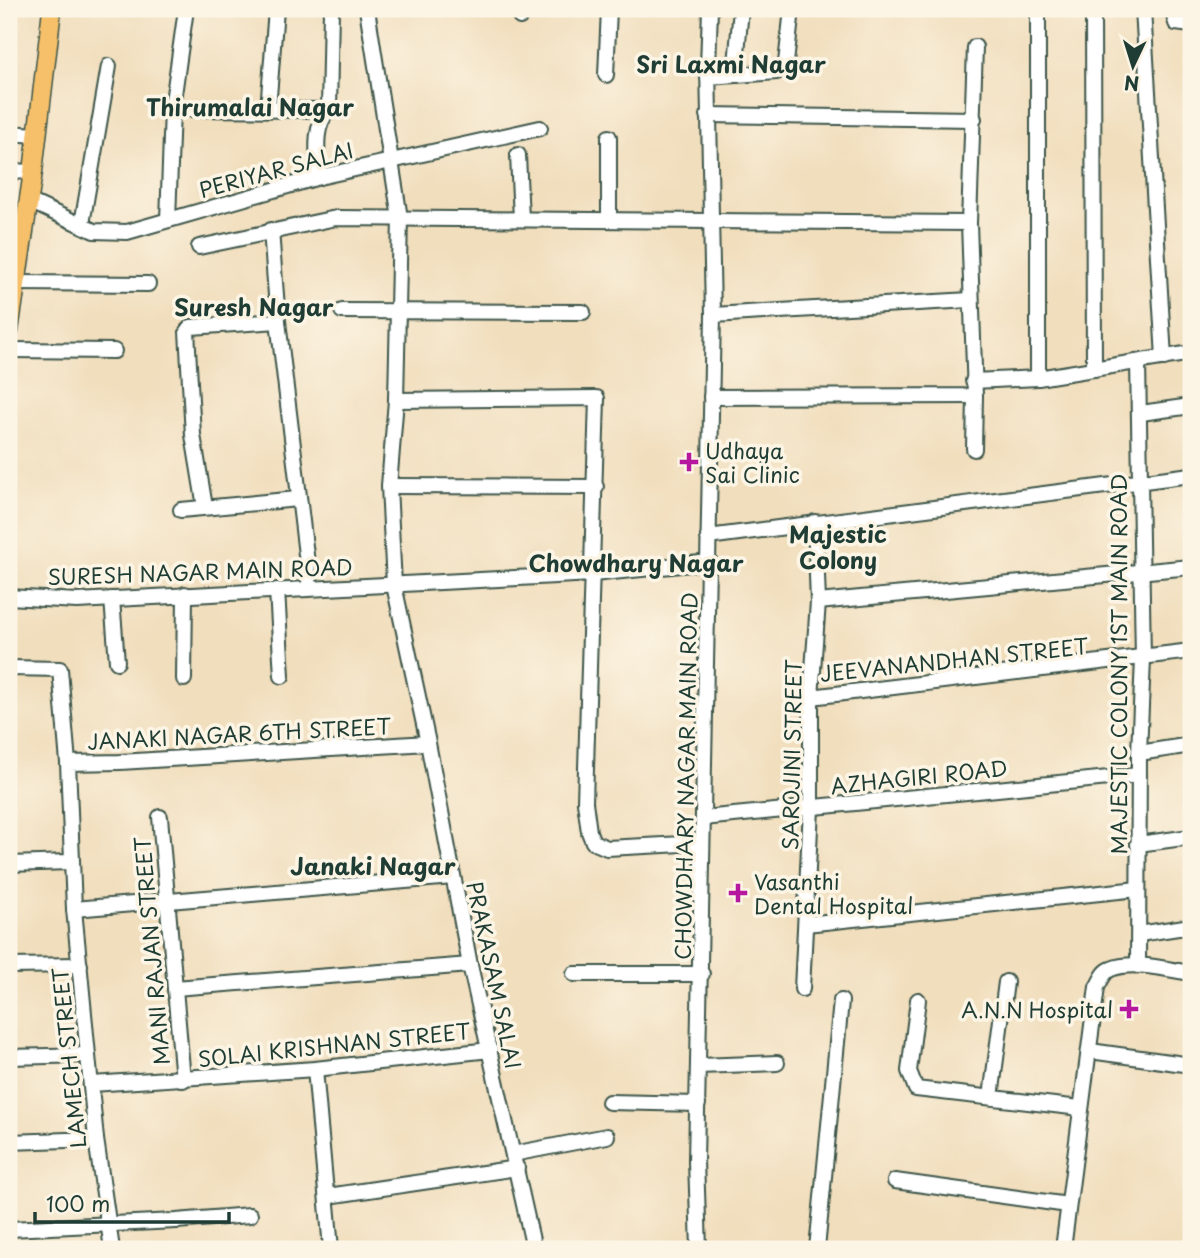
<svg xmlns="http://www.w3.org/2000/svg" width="1200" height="1258" font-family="'Playpen Sans',sans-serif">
	<rect width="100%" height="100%" fill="#fcf5e5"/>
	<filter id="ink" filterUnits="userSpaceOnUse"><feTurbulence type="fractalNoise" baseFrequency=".0143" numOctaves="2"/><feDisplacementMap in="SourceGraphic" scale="14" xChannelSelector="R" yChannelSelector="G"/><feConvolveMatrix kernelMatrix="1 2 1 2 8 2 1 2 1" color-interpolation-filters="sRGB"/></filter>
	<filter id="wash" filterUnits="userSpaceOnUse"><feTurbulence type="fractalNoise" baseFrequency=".00686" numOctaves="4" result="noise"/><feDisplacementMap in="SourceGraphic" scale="28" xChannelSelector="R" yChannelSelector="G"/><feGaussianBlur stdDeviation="1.57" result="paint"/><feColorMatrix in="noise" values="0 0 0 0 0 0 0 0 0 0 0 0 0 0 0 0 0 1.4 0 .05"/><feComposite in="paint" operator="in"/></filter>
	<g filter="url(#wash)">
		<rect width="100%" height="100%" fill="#f1debd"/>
	</g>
	<g filter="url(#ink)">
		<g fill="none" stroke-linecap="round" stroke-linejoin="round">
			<defs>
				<g id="minor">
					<polyline points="367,9 400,218 396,400 389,486 394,585 428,743 470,965 534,1249"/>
					<polyline points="1093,9 1094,369"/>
					<polyline points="1143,9 1164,358"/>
					<polyline points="1172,9 1176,23 1191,25"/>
					<polyline points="520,17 521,9"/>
					<polyline points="606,75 609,9"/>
					<polyline points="735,75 741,9"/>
					<polyline points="708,77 777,72 786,63 792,9"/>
					<polyline points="172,109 329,110"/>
					<polyline points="268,109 276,9"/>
					<polyline points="708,115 974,119"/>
					<polyline points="9,133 36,135"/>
					<polyline points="518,155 521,219"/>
					<polyline points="9,171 33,172"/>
					<path d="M319 177C318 156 312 127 329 110L331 9"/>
					<polyline points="29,201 94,231 127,232 319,177 540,128"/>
					<polyline points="168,220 172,109 186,9"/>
					<polyline points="609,220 609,137"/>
					<polyline points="82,224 109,66"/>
					<polyline points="271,230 278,321 310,588"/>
					<polyline points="199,247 336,218 969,223"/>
					<polyline points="16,283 148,284"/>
					<polyline points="342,311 583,312"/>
					<polyline points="713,315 970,300"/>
					<polyline points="9,350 114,351"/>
					<polyline points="1138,362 1143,659 1139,753 1138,966"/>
					<polyline points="1038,378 1038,9"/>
					<polyline points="973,381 1038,378 1191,353"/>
					<polyline points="711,397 975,396 969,223 975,47"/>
					<polyline points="396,400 597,398 585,802 589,832 593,842 607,848 702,843"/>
					<polyline points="1141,413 1191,406"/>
					<polyline points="974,449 975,396"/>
					<polyline points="389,486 596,487"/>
					<polyline points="205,507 193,435 187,331 191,327 278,321"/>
					<polyline points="181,510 298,499"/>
					<polyline points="708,537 1191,475"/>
					<polyline points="277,590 282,676"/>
					<polyline points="9,597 77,601 593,574 710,562"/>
					<polyline points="112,599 117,662"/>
					<polyline points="818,602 1191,567"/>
					<polyline points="9,668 60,669 68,763"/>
					<polyline points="184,679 185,594"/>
					<polyline points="811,697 1191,651"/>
					<polyline points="1139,753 1191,745"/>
					<polyline points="160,817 183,1080"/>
					<polyline points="703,818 1139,775"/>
					<polyline points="1138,844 1191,837"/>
					<polyline points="9,864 70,862"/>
					<polyline points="74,909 453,877"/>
					<polyline points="806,924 1138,889"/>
					<polyline points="1139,934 1191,926"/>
					<polyline points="9,966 80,965"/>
					<polyline points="574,974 702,974"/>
					<polyline points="175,988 470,965"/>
					<polyline points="802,989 811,808 811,697 818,602 815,522"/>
					<polyline points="918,1000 909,1071 916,1089 1080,1108"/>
					<polyline points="1090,1051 1191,1065"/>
					<polyline points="9,1057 88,1055"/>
					<polyline points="699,1066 777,1063"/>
					<polyline points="315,1069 331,1249"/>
					<polyline points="92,1084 315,1069 490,1050"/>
					<polyline points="991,1097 1006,982"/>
					<polyline points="609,1102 698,1104"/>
					<polyline points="9,1142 96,1139"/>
					<polyline points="513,1154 607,1136"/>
					<polyline points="895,1181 1068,1205"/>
					<polyline points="328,1196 517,1168"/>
					<polyline points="9,1229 176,1221 250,1215"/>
					<polyline points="112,1249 96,1139 74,909 68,763 120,762 428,743"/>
					<polyline points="699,1249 696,1161 713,315 708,66 710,9"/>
					<polyline points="817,1249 841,1001"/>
					<path d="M1063 1249 1097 987C1101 981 1103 972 1111 969 1133 960 1168 970 1191 973"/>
				</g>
				<polyline id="major" points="9,331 33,172 52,9"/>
			</defs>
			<use href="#minor" stroke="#3e5549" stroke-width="18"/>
			<use href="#major" stroke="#3e5549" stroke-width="21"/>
			<use href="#minor" stroke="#fff" stroke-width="14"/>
			<use href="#major" stroke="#f6c06b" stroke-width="18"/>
		</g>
	</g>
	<g fill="#b5179e" stroke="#fcf5e5" stroke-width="2.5">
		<path d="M685.5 451.5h7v7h7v7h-7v7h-7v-7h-7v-7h7z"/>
		<path d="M734.5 882.5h7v7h7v7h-7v7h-7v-7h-7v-7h7z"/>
		<path d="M1125.5 998.5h7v7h7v7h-7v7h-7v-7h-7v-7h7z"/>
	</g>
	<g text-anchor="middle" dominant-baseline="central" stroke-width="7" stroke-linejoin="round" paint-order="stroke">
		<g font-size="21" fill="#1f3d34" stroke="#fcf5e5">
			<text transform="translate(276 169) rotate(-15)">PERIYAR SALAI</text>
			<text transform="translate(200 571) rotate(-2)">SURESH NAGAR MAIN ROAD</text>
			<text transform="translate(954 659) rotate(-6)">JEEVANANDHAN STREET</text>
			<text transform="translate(1118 664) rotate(-90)">MAJESTIC COLONY 1ST MAIN ROAD</text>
			<text transform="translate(239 733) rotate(-3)">JANAKI NAGAR 6TH STREET</text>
			<text transform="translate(791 755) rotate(-89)">SAROJINI STREET</text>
			<text transform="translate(685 776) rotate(-89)">CHOWDHARY NAGAR MAIN ROAD</text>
			<text transform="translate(919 776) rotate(-6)">AZHAGIRI ROAD</text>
			<text transform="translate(151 951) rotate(-95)">MANI RAJAN STREET</text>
			<text transform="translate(495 975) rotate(78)">PRAKASAM SALAI</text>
			<text transform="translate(334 1044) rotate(-6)">SOLAI KRISHNAN STREET</text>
			<text transform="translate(68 1058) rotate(-96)">LAMECH STREET</text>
		</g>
		<g font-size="21" fill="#1f3d34" stroke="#fcf5e5" text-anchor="start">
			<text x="705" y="450">Udhaya<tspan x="705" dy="24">Sai Clinic</tspan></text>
			<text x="754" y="881">Vasanthi<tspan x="754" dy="24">Dental Hospital</tspan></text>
			<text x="1113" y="1009" text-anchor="end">A.N.N Hospital</text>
		</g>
		<g font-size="23" font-weight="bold" fill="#1f3d34" stroke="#fcf5e5">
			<text x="731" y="63">Sri Laxmi Nagar</text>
			<text x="250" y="106">Thirumalai Nagar</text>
			<text x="254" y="306">Suresh Nagar</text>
			<text x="838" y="533">Majestic<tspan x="838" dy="26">Colony</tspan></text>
			<text x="636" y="562">Chowdhary Nagar</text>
			<text x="373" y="865">Janaki Nagar</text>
		</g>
	</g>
	<rect width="1200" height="1258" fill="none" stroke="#fcf5e5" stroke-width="35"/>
	<g transform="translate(1133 66) rotate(184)" stroke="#fcf5e5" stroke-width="5" paint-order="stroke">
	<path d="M0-5L12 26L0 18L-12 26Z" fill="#1f3d34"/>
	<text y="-10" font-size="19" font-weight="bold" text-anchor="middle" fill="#1f3d34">N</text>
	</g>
	<path d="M35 1212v10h194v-10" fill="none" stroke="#1f3d34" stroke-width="3.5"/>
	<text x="46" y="1212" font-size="21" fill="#1f3d34" stroke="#fcf5e5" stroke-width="5" paint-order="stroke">100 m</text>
</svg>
